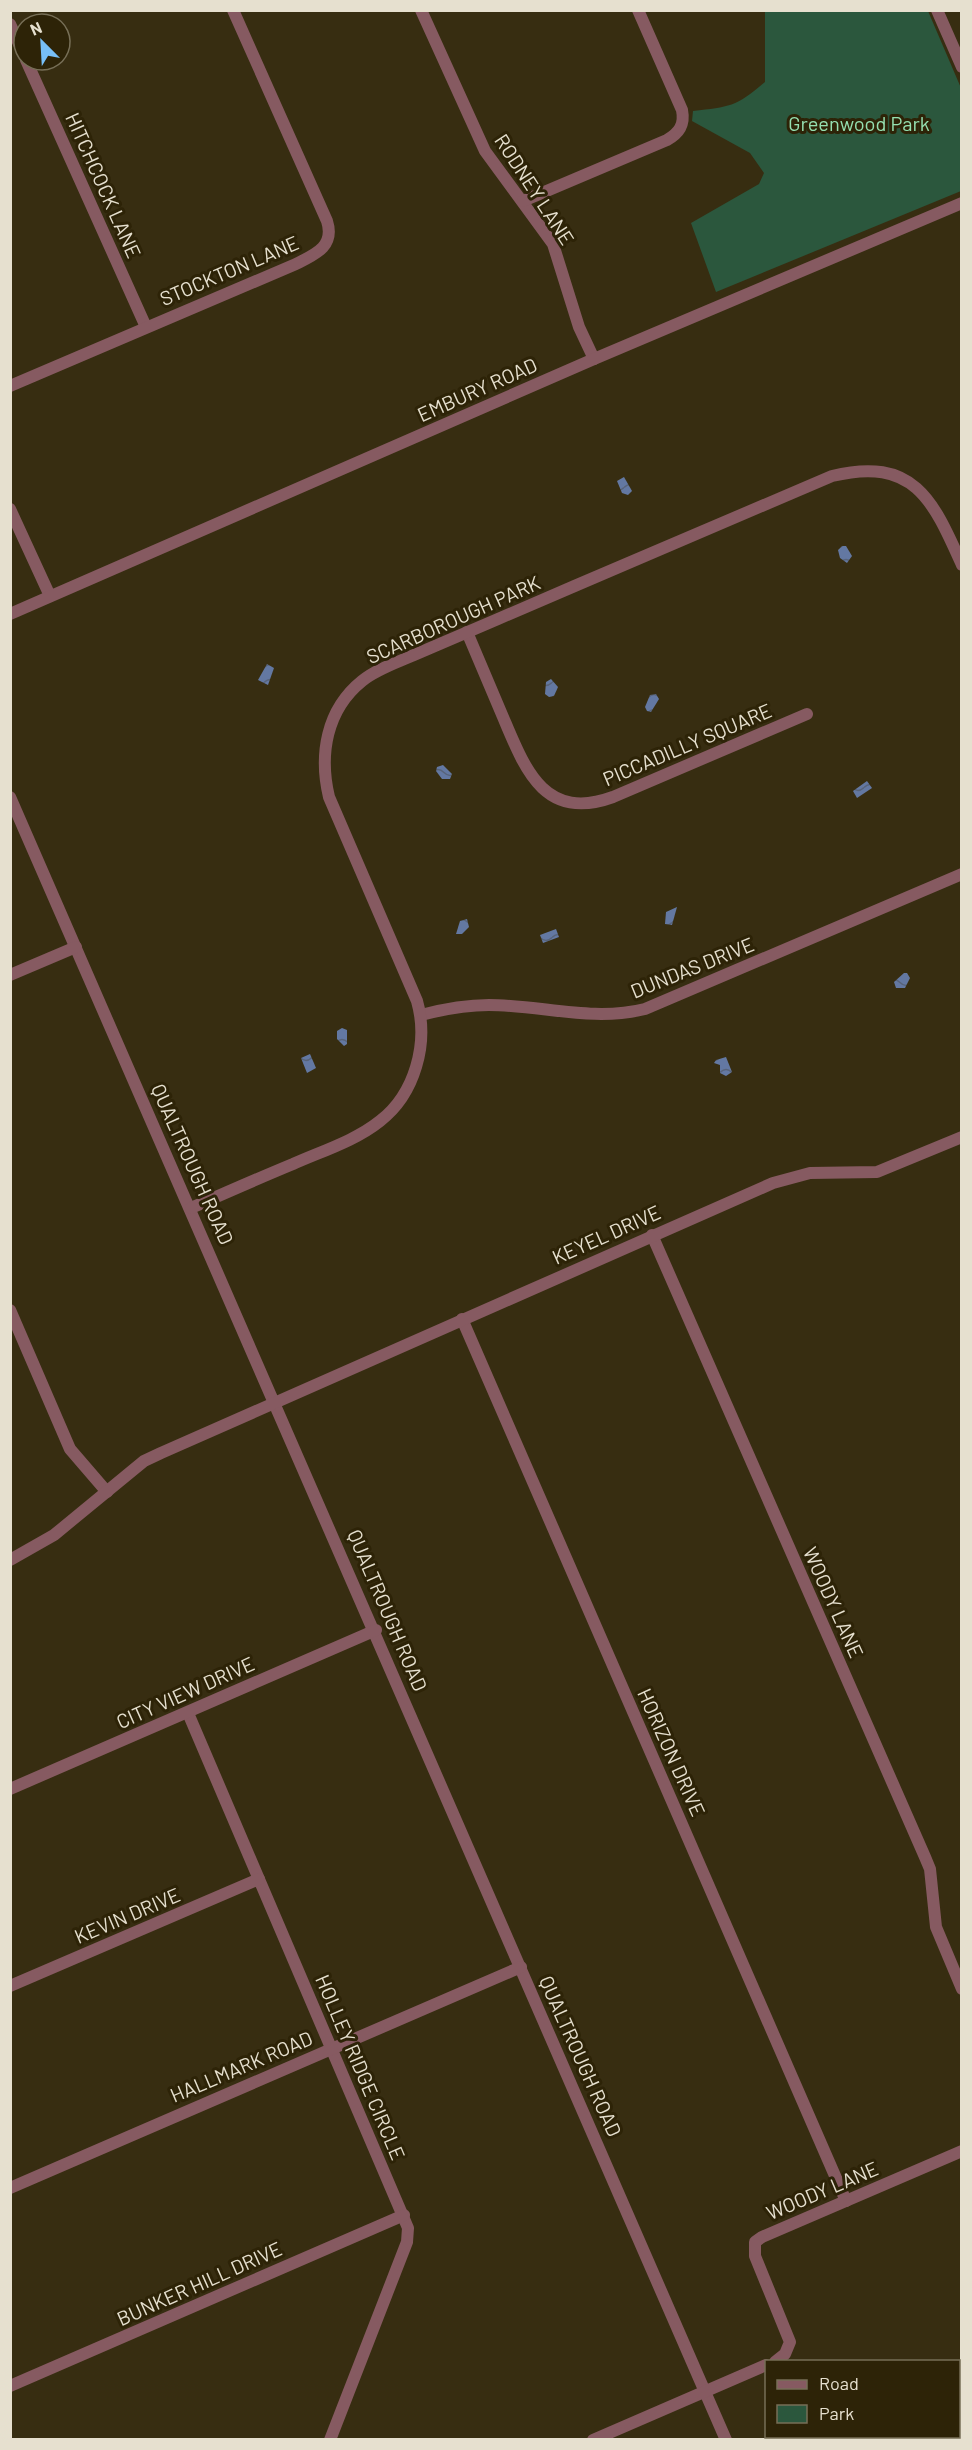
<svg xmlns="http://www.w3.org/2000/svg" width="972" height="2450" font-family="Barlow,sans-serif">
	<defs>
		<pattern id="water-waves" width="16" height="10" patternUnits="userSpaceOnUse" patternTransform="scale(1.5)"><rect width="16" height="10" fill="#6378a2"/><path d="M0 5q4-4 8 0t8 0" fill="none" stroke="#57637a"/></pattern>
	</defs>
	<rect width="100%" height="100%" fill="#372d11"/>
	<path fill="#2b573d" d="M765 11H928L961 88V191L716 292 691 223 759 184 764 173 750 153 692 121 693 111C730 107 736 107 765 82Z"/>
	<g fill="url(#water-waves)">
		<polygon points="624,477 632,491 628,495 622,493 617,481"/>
		<polygon points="842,546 846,546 852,556 847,563 840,558 838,550"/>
		<polygon points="267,664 274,668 268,685 258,680"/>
		<polygon points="551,679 558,687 554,696 549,697 545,694 546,682"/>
		<polygon points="656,694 659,699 651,712 647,711 645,707 650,695"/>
		<polygon points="443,765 452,774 450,779 442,779 436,771 437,767"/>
		<polygon points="867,781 872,788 857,798 853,791"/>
		<polygon points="677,907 672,925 665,924 666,912"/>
		<polygon points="467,919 469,927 462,934 456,934 460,921"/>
		<polygon points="556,929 559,937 543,943 540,935"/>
		<polygon points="904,973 907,973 910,978 905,988 896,988 894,982"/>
		<polygon points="342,1028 347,1030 347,1044 344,1046 337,1039 337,1031"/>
		<polygon points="310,1054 316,1068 307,1073 301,1058"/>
		<polygon points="726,1057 732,1072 726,1076 720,1073 720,1065 714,1063 716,1060"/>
	</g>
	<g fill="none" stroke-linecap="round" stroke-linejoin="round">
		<g stroke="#865a61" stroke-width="12">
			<polyline points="421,10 485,151 553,244 579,327 594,359"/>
			<polyline points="937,10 962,67"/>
			<polyline points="10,24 24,55"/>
			<polyline points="26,60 146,327"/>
			<path d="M523 201 667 140C679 133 685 125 682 110L638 10"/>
			<path d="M10 386 296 264C316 254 335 246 327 221L233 10"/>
			<polyline points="10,509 50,596"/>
			<polyline points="10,614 594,359 962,203"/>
			<path d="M467 632C479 661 491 689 503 717 525 769 544 822 613 797L807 714"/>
			<polyline points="10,797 726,2440"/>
			<polyline points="10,975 76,947"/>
			<path d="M421 1015C444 1009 466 1005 489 1005 542 1005 592 1022 645 1009L962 874"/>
			<path d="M191 1208C225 1193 259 1178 293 1164 322 1151 355 1141 380 1121 415 1094 429 1043 417 1001L329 797C319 755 326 710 362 681 377 669 396 663 414 655 442 643 470 631 498 619 609 571 720 524 832 476 914 456 933 500 962 565"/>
			<polyline points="652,1235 925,1857 930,1869 936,1927 962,1989"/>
			<polyline points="10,1310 70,1449 107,1492"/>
			<polyline points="462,1319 846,2201"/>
			<polyline points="10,1560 54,1535 144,1461 161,1453 773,1183 810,1173 877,1172 962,1137"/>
			<polyline points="188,1713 408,2228 407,2242 330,2440"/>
			<polyline points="10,1789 376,1630"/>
			<polyline points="10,1986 259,1879"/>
			<polyline points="10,2188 521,1967"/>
			<polyline points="775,2362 785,2354 790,2342 755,2256 755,2242 762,2237 962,2151"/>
			<polyline points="10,2386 404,2215"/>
			<polyline points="593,2440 766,2365"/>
		</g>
	</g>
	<g text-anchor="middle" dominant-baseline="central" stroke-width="6" stroke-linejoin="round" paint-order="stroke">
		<g font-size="20" fill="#95e0b1" stroke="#2d2307">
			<text x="859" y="123">Greenwood Park</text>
		</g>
		<g font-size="20" fill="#e6e0cf" stroke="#2d2307">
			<text transform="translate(104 185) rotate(66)">HITCHCOCK LANE</text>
			<text transform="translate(535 189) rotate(57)">RODNEY LANE</text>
			<text transform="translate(229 270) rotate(-23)">STOCKTON LANE</text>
			<text transform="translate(477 389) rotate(-24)">EMBURY ROAD</text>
			<text transform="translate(453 619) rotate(-24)">SCARBOROUGH PARK</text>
			<text transform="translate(687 744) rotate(-23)">PICCADILLY SQUARE</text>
			<text transform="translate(692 967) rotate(-22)">DUNDAS DRIVE</text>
			<text transform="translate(193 1164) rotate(66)">QUALTROUGH ROAD</text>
			<text transform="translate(606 1234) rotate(-24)">KEYEL DRIVE</text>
			<text transform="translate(834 1602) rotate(66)">WOODY LANE</text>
			<text transform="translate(388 1610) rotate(67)">QUALTROUGH ROAD</text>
			<text transform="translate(185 1692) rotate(-24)">CITY VIEW DRIVE</text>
			<text transform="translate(672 1752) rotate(66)">HORIZON DRIVE</text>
			<text transform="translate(127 1915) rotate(-23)">KEVIN DRIVE</text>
			<text transform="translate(581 2056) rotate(66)">QUALTROUGH ROAD</text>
			<text transform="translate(241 2066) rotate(-23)">HALLMARK ROAD</text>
			<text transform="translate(361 2067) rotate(67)">HOLLEY RIDGE CIRCLE</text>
			<text transform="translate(822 2190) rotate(-23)">WOODY LANE</text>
			<text transform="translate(199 2283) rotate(-24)">BUNKER HILL DRIVE</text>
		</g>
	</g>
	<rect width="972" height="2450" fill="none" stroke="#e6e0cf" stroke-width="24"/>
	<rect x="765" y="2360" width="195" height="78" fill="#2d2307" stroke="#776f57" stroke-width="1.5"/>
	<rect x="777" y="2380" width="30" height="9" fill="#865a61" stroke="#776f57" stroke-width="1.5"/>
	<text x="819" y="2390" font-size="18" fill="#e6e0cf">Road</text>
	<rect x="777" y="2405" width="30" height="18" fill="#2b573d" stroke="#776f57" stroke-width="1.5"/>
	<text x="819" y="2420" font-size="18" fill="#e6e0cf">Park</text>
	<g transform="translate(42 42) rotate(336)"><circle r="28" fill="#2d2307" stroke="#776f57" stroke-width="1.5"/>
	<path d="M0-4.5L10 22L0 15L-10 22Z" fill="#77bff7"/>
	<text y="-9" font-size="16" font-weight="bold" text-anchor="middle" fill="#e6e0cf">N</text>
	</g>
</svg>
